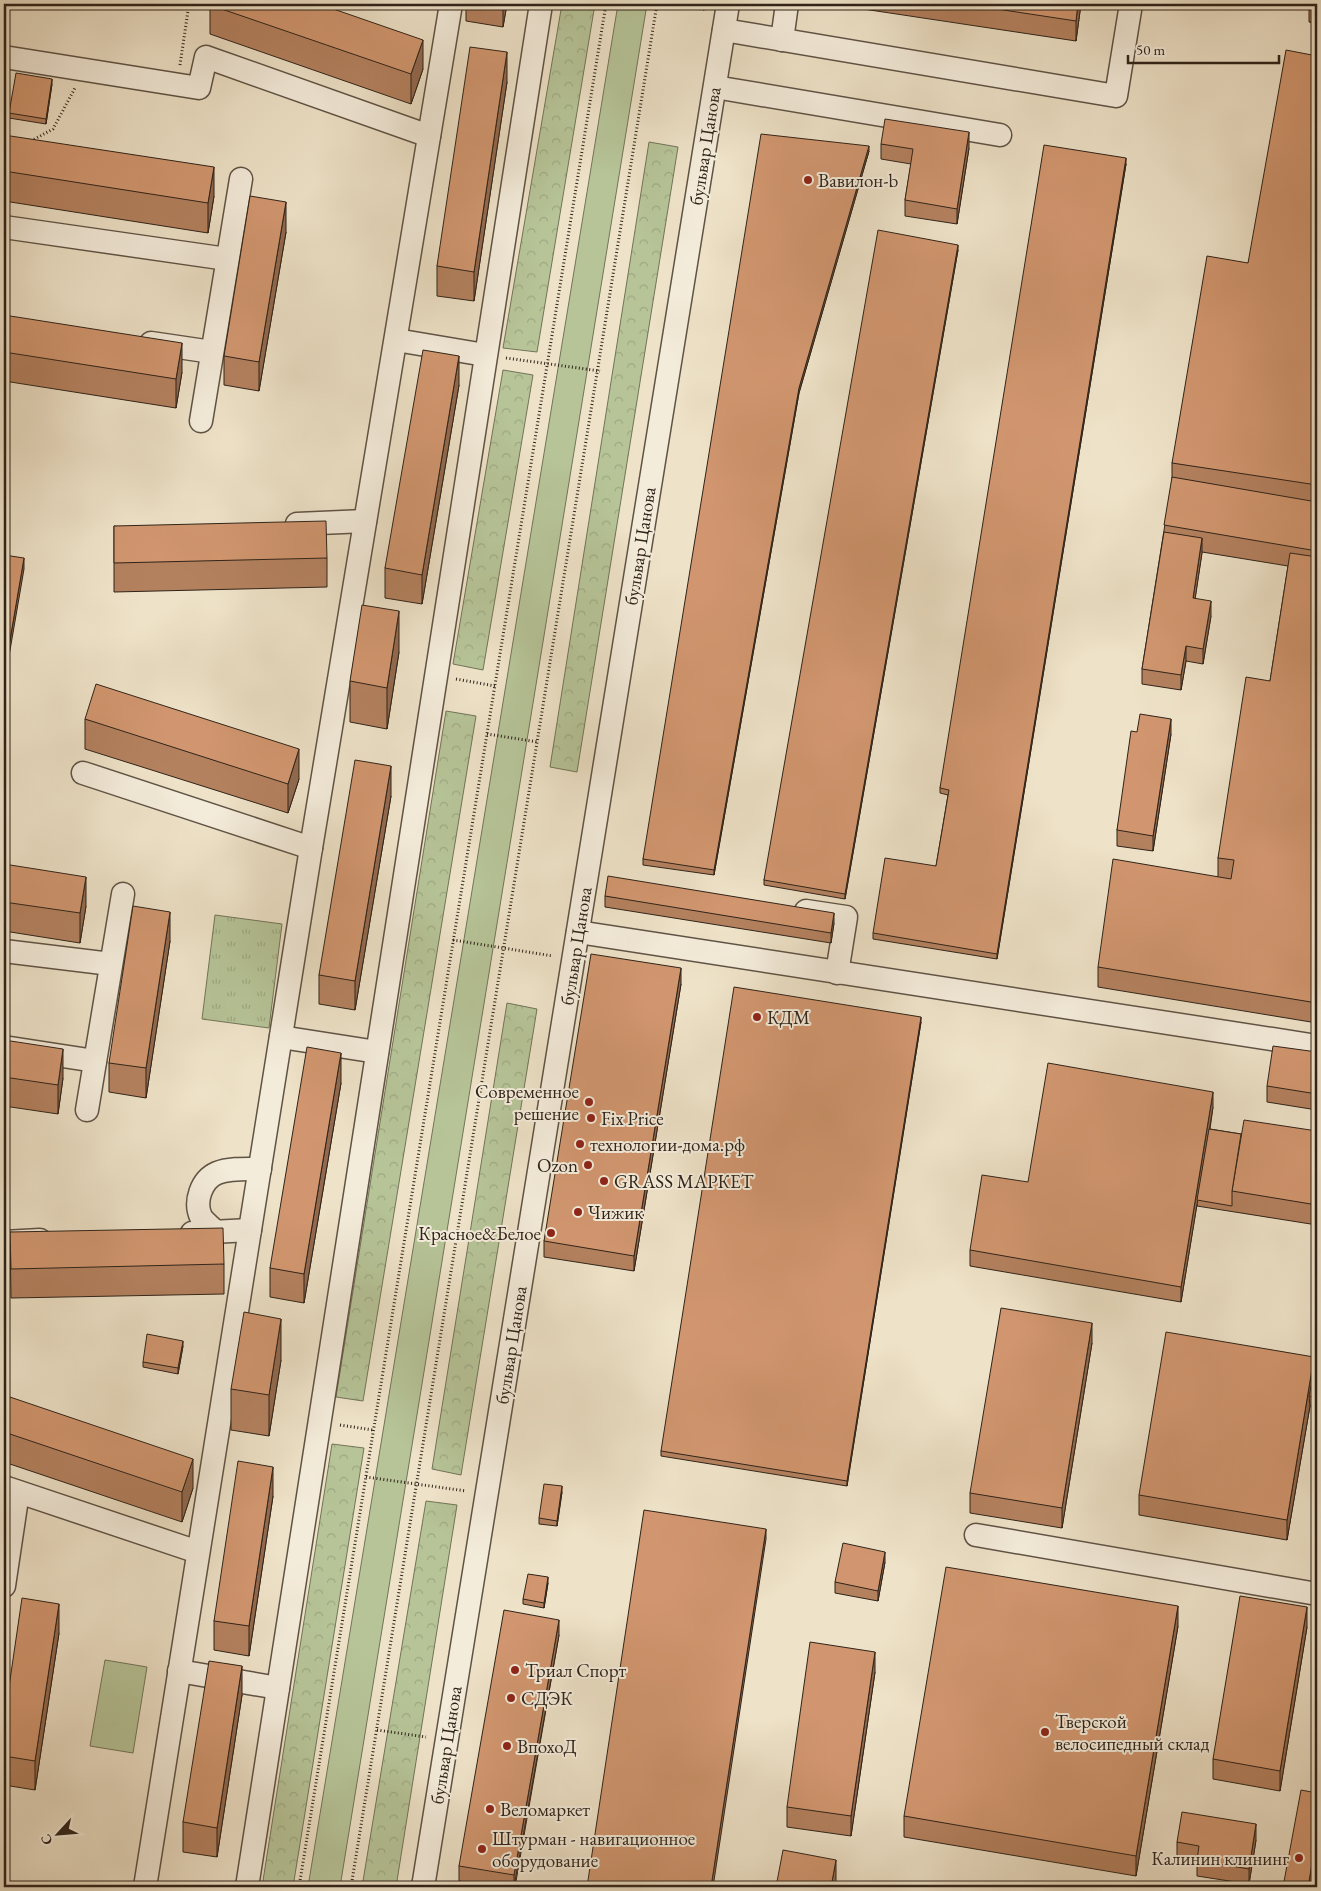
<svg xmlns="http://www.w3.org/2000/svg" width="1321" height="1891" font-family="'EB Garamond',serif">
	<defs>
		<pattern id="forest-crowns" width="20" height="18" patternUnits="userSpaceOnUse" patternTransform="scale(1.25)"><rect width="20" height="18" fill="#b6c498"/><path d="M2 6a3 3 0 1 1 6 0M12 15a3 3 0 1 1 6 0" fill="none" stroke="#9da882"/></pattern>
		<pattern id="park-tufts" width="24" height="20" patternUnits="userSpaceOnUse" patternTransform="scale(1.25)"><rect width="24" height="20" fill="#b6c498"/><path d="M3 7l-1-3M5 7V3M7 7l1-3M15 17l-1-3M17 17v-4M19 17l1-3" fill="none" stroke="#9da882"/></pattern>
	</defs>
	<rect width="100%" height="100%" fill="#eee2c8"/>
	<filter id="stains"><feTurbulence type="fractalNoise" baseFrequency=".004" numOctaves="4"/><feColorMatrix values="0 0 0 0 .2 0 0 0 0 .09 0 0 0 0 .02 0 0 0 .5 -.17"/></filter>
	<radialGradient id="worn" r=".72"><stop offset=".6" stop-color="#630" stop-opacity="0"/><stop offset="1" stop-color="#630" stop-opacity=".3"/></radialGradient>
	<g fill="#b6c498" stroke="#727458">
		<polygon points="618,4 647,4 340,1887 308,1887"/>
		<polygon points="105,1660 147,1667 133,1753 90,1746"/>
	</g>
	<g fill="url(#forest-crowns)" stroke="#727458">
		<polygon points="562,4 595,4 537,352 503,348"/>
		<polygon points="649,142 678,147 577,772 550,767"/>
		<polygon points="503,370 533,375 483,670 453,664"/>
		<polygon points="446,711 476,716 363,1401 336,1397"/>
		<polygon points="507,1003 537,1009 461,1475 432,1469"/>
		<polygon points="332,1444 364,1448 293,1887 262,1887"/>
		<polygon points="426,1501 457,1505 396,1887 362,1887"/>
	</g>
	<polygon fill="url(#park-tufts)" stroke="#727458" points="215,915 282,924 269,1028 202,1019"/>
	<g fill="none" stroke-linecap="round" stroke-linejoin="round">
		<defs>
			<g id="minor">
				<polyline points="724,30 1116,96 1131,4"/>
				<polyline points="782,40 787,4"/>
				<polyline points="4,57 199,88 206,57 429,136"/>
				<polyline points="715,87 1000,135"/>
				<polyline points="4,227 227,259"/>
				<polyline points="396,340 485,355"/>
				<polyline points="151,343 212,352"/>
				<polyline points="201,421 241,179"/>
				<polyline points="297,524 365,521"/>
				<polyline points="83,773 311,848"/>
				<polyline points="806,911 846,917 837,973"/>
				<polyline points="578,932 1317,1046"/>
				<polyline points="4,951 111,964"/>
				<polyline points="281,1037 377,1052"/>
				<polyline points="4,1047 95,1061"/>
				<polyline points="87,1110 123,894"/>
				<path d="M215 1231C211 1227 204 1222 201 1217 194 1202 201 1180 217 1173 230 1168 246 1169 260 1169"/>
				<polyline points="192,1233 250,1230"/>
				<polyline points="4,1242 40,1240"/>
				<polyline points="4,1487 198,1552"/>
				<polyline points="976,1535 1317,1594"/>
				<polyline points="4,1586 18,1492"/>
				<polyline points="179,1671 278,1688"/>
				<polyline points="145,1887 311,848 451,4"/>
				<polyline points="247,1887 541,4"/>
				<polyline points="423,1887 728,4"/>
			</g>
		</defs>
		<use href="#minor" stroke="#5f5345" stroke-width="25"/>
		<g stroke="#2f2319" stroke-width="3" stroke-dasharray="1 2.5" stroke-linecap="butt">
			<polyline points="676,4 707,10"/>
			<polyline points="180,65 189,4"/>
			<polyline points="31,141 53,129 75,88"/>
			<polyline points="506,358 600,371"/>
			<polyline points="456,679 495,686"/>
			<polyline points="487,734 538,742"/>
			<polyline points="453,940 553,956"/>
			<polyline points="340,1425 373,1430"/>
			<polyline points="366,1477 466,1491"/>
			<polyline points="377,1730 426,1737"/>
			<polyline points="299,1887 606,4"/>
			<polyline points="351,1887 657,4"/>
		</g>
		<use href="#minor" stroke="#f4ecdb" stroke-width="22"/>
	</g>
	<g fill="#b4815f" stroke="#2f2319">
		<polygon points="466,4 507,4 503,27 466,21"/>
		<polygon points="830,4 1081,4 1076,41"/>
		<polygon points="1309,4 1317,4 1317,24 1309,22"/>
		<polygon points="210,5 423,69 411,104 210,34"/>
		<polygon points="1317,56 1317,1023 1098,987 1098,967 1218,876 1218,858 1270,681 1288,566 1202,552 1195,598 1211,616 1203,664 1186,661 1181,690 1142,684 1142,669 1172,480 1172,463 1248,263"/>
		<polygon points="507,82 474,301 437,296 437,266"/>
		<polygon points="52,84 46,124 9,118 9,113"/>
		<polygon points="4,135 214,196 208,233 4,201"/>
		<polygon points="881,144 969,148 957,224 905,216 905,200 911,164 881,159"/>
		<polygon points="869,151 799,393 714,875 643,865 643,859"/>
		<polygon points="1126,164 997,959 873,939 873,933 936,866 948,795 940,793 940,788"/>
		<polygon points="286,232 259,391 224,385 224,356"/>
		<polygon points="958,250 845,899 764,885 764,880"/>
		<polygon points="4,315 182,372 176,408 4,381"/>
		<polygon points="459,385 422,604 385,598 385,568"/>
		<polygon points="114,526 327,558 327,587 114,592"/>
		<polygon points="399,652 387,729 350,722 350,681"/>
		<polygon points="85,719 299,779 288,813 85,749"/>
		<polygon points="1137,732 1171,734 1153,851 1117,846 1117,830"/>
		<polygon points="391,796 355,1010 319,1004 319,975"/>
		<polygon points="4,864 86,906 80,943 4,931"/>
		<polygon points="605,896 834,923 831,943 605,907"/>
		<polygon points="170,941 146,1098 109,1092 109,1063"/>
		<polygon points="681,984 634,1271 544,1257 544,1241"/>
		<polygon points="921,1022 847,1486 661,1456 661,1451"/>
		<polygon points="4,1040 63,1078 58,1114 4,1106"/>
		<polygon points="1317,1052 1317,1110 1267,1102 1267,1086"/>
		<polygon points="341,1083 304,1303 270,1297 270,1268"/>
		<polygon points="1213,1107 1210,1129 1241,1134 1317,1131 1317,1225 1197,1206 1197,1204 1181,1302 970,1266 970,1250 1028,1182"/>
		<polygon points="10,1232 224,1264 224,1294 11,1298"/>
		<polygon points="1092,1343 1062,1528 970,1513 970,1493"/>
		<polygon points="183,1346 178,1374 143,1367 143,1362"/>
		<polygon points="281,1360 269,1436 231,1430 231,1389"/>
		<polygon points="1314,1377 1314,1382 1317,1383 1317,1408 1310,1406 1287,1540 1139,1515 1139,1495"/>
		<polygon points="4,1395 193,1488 182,1522 4,1462"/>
		<polygon points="562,1492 557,1526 539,1524 539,1518"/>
		<polygon points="273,1496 249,1656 214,1650 214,1621"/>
		<polygon points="885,1562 878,1601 835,1593 835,1582"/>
		<polygon points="548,1583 544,1608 523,1604 523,1599"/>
		<polygon points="1178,1626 1136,1876 904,1837 904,1816"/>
		<polygon points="1307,1627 1280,1791 1213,1779 1213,1759"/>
		<polygon points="59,1633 35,1790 4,1785 4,1721"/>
		<polygon points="559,1635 515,1887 495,1887 459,1881 459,1866"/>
		<polygon points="875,1672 851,1836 787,1827 787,1807"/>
		<polygon points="242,1695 217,1857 183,1852 183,1822"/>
		<polygon points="1256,1840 1249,1884 1197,1876 1197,1861 1177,1858 1177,1842"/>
	</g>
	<g fill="#92694e" stroke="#2f2319">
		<polygon points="503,4 507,4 503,27"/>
		<polygon points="1078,4 1081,4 1076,41 1076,21"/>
		<polygon points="423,40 423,69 411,104 411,74"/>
		<polygon points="507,52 507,82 474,301 474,272"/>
		<polygon points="52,79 52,84 46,124 46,119"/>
		<polygon points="969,132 969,148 957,224 957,209"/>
		<polygon points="869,146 869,151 799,393 714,875 714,870 799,388"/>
		<polygon points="1126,158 1126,164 997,959 997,954"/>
		<polygon points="214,167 214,196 208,233 208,203"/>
		<polygon points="286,202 286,232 259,391 259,362"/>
		<polygon points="958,245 958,250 845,899 845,894"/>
		<polygon points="182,343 182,372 176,408 176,379"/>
		<polygon points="459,356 459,385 422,604 422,575"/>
		<polygon points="1202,538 1202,553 1193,613 1193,598"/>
		<polygon points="24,558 24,569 4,685 4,675"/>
		<polygon points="1211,601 1211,616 1203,664 1203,649"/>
		<polygon points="399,611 399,652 387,729 387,688"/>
		<polygon points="1186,646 1186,661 1181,690 1181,675"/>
		<polygon points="1171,719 1171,734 1153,851 1153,836"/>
		<polygon points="299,749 299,779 288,813 288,784"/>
		<polygon points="391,766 391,796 355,1010 355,981"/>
		<polygon points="86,877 86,906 80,943 80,913"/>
		<polygon points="170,912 170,941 146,1098 146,1068"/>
		<polygon points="834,913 834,923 831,943 831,933"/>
		<polygon points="681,968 681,984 634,1271 634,1256"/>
		<polygon points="921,1017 921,1022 847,1486 847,1481"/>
		<polygon points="63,1049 63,1078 58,1114 58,1085"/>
		<polygon points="341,1053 341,1083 304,1303 304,1274"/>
		<polygon points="1213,1092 1213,1107 1181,1302 1181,1287"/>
		<polygon points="281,1319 281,1360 269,1436 269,1395"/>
		<polygon points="1092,1323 1092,1343 1062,1528 1062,1508"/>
		<polygon points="183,1341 183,1346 178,1374 178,1368"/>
		<polygon points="1314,1357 1314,1377 1311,1396 1309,1396 1310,1406 1287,1540 1287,1520"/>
		<polygon points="193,1459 193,1488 182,1522 182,1492"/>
		<polygon points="273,1467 273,1496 249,1656 249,1626"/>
		<polygon points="562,1486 562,1492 557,1526 557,1521"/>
		<polygon points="766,1529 766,1539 713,1887 711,1887"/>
		<polygon points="885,1552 885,1562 878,1601 878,1591"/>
		<polygon points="548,1577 548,1583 544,1608 544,1603"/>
		<polygon points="59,1604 59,1633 35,1790 35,1761"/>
		<polygon points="1178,1606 1178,1626 1136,1876 1136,1856"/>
		<polygon points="1307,1607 1307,1627 1280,1791 1280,1771"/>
		<polygon points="559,1620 559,1635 514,1887 514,1875"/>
		<polygon points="875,1652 875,1672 851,1836 851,1816"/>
		<polygon points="242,1666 242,1695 217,1857 217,1828"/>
		<polygon points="1256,1824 1256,1840 1249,1884 1249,1869"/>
		<polygon points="1317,1835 1317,1851 1311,1887 1308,1887"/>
		<polygon points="836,1860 836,1880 834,1887 831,1887"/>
	</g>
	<g fill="#d1966f" stroke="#2f2319">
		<polygon points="211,4 319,4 423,40 411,74 210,5"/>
		<polygon points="964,4 1078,4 1076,21"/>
		<polygon points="470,47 507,52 474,272 437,266"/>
		<polygon points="1286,50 1317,56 1317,485 1172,463 1207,256 1248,263"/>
		<polygon points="16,73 52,79 46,119 9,113"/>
		<polygon points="885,119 969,132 957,209 905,200 913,149 881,144"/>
		<polygon points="761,134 869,146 799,388 714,870 643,859"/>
		<polygon points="4,135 214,167 208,203 4,171"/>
		<polygon points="1044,145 1126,158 997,954 873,933 885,858 936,866 949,790 940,788"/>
		<polygon points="250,196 286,202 259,362 224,356"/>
		<polygon points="878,230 958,245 845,894 764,880"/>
		<polygon points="4,315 182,343 176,379 4,352"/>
		<polygon points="423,350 459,356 422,575 385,568"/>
		<polygon points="1172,477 1317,502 1317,551 1164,525"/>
		<polygon points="326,521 327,558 114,563 114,526"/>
		<polygon points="1164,532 1202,538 1193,598 1211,601 1203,649 1186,646 1181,675 1142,669"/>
		<polygon points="1290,553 1317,557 1317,1003 1098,967 1113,859 1231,879 1234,860 1218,858 1246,677 1270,681"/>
		<polygon points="4,555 24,558 4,675"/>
		<polygon points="362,605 399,611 387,688 350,681"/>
		<polygon points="96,684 299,749 288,784 85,719"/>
		<polygon points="1140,714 1171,719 1153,836 1117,830 1131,731 1137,732"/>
		<polygon points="355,760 391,766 355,981 319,975"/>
		<polygon points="4,864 86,877 80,913 4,902"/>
		<polygon points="608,876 834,913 831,933 605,896"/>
		<polygon points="133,906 170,912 146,1068 109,1063"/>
		<polygon points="591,954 681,968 634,1256 544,1241"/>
		<polygon points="734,987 921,1017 847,1481 661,1451"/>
		<polygon points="4,1040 63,1049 58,1085 4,1077"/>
		<polygon points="1273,1046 1317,1052 1317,1094 1267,1086"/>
		<polygon points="307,1047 341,1053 304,1274 270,1268"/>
		<polygon points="1048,1063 1213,1092 1181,1287 970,1250 982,1175 1028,1182"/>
		<polygon points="1244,1120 1317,1131 1317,1205 1232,1191"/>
		<polygon points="1209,1129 1241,1134 1232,1191 1232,1206 1197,1200"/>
		<polygon points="223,1228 224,1264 11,1269 10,1232"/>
		<polygon points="1001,1308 1092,1323 1062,1508 970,1493"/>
		<polygon points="244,1312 281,1319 269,1395 231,1389"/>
		<polygon points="1166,1332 1314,1357 1287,1520 1139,1495"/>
		<polygon points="147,1334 183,1341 178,1368 143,1362"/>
		<polygon points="1312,1382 1317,1383 1317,1397 1309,1396"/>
		<polygon points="4,1395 193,1459 182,1492 4,1432"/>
		<polygon points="238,1461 273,1467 249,1626 214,1621"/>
		<polygon points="544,1484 562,1486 557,1521 539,1518"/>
		<polygon points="644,1510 766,1529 711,1887 587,1887"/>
		<polygon points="843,1543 885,1552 878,1591 835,1582"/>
		<polygon points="946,1567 1178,1606 1136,1856 904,1816"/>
		<polygon points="528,1574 548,1577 544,1603 523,1599"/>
		<polygon points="1240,1596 1307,1607 1280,1771 1213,1759"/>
		<polygon points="22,1598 59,1604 35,1761 4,1756 4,1721"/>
		<polygon points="504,1610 559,1620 514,1875 459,1866"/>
		<polygon points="810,1642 875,1652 851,1816 787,1807"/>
		<polygon points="209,1661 242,1666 217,1828 183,1822"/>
		<polygon points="1301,1790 1317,1793 1317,1835 1308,1887 1283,1887"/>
		<polygon points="1182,1812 1256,1824 1249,1869 1197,1860 1199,1846 1177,1842"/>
		<polygon points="783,1850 836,1860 831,1887 776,1887"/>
	</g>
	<g fill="#8f2418" stroke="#f4ecdb" stroke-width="2">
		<circle cx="808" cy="180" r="5"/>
		<circle cx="757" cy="1017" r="5"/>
		<circle cx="589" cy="1102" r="5"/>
		<circle cx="591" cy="1118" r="5"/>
		<circle cx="580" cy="1144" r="5"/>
		<circle cx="588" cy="1165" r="5"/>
		<circle cx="604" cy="1181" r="5"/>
		<circle cx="578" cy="1212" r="5"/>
		<circle cx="551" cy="1233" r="5"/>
		<circle cx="515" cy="1670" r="5"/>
		<circle cx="511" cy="1698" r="5"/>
		<circle cx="1045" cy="1732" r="5"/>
		<circle cx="507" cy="1746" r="5"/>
		<circle cx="490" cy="1809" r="5"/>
		<circle cx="482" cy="1849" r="5"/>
		<circle cx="1299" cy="1858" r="5"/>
	</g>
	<g text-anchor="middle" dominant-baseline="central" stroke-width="4" stroke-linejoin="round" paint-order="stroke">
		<g font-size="19" fill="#2f2319" stroke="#f4ecdb">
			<text transform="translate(705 146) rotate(-81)">бульвар Цанова</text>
			<text transform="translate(640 546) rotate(-81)">бульвар Цанова</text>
			<text transform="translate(576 946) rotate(-81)">бульвар Цанова</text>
			<text transform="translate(511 1345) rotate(-81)">бульвар Цанова</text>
			<text transform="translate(446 1745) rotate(-81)">бульвар Цанова</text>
		</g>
		<g font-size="19" fill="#2f2319" stroke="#f4ecdb" text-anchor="start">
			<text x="818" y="180">Вавилон-b</text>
			<text x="767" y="1017">КДМ</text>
			<text x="579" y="1091" text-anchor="end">Современное<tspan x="579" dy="22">решение</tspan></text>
			<text x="601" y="1118">Fix Price</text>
			<text x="590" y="1144">технологии-дома.рф</text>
			<text x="578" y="1165" text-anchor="end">Ozon</text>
			<text x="614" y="1181">GRASS МАРКЕТ</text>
			<text x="588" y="1212">Чижик</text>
			<text x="541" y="1233" text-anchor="end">Красное&amp;Белое</text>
			<text x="525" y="1670">Триал Спорт</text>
			<text x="521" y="1698">СДЭК</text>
			<text x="1055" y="1721">Тверской<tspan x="1055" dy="22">велосипедный склад</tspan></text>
			<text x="517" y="1746">ВпохоД</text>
			<text x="500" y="1809">Веломаркет</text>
			<text x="492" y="1838">Штурман - навигационное<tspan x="492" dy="22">оборудование</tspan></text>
			<text x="1289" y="1858" text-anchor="end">Калинин клининг</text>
		</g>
	</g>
	<rect width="1321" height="1891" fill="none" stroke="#eee2c8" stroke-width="20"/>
	<rect x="5" y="5" width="1311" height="1881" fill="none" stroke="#2f2319" stroke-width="2.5"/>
	<rect x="10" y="10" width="1301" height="1871" fill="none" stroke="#2f2319"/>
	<g transform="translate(58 1834) rotate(244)" stroke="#f4ecdb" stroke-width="4" paint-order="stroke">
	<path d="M0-4L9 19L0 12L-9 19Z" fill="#2f2319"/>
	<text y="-8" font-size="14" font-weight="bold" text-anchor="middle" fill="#2f2319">С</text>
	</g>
	<path d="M1128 55v8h151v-8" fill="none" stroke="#2f2319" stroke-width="2.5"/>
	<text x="1136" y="55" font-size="15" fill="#2f2319" stroke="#f4ecdb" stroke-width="4" paint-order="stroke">50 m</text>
	<rect width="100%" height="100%" filter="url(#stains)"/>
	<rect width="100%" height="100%" fill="url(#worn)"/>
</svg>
